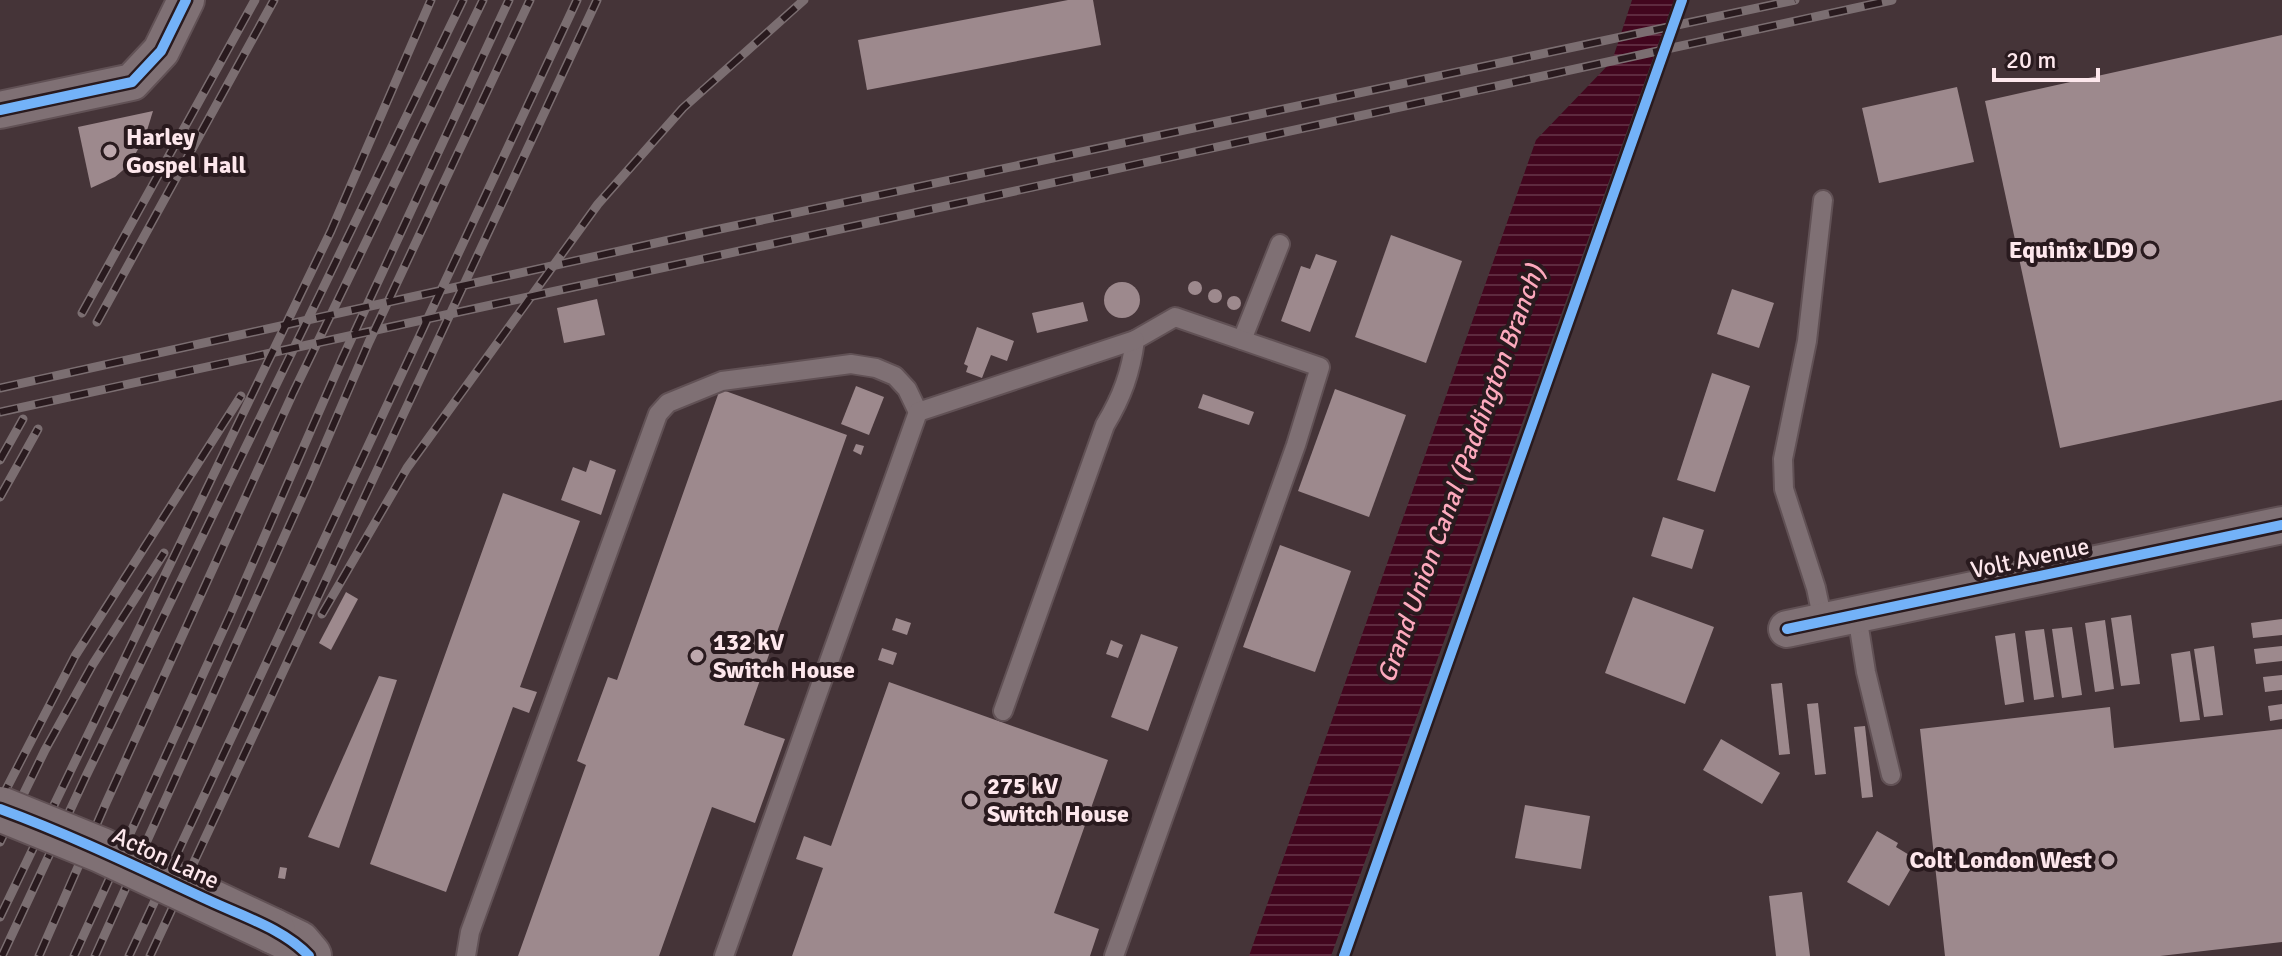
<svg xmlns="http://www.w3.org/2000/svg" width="2282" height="956" font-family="Signika,sans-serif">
	<defs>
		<pattern id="water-rules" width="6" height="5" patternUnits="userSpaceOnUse" patternTransform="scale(2)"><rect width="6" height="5" fill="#42061e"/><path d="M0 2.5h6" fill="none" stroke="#5e2a3f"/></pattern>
	</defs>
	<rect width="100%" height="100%" fill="#453438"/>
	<polygon fill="url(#water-rules)" points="1632,0 1674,0 1331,956 1249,956 1536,140 1612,61"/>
	<g fill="#9d898d">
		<polygon points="1068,0 1093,0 1101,45 867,90 858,40"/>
		<polygon points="2282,35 2282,400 2060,448 1985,101"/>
		<polygon points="1957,87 1974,162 1879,183 1862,108"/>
		<polygon points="153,111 145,137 129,165 115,177 91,188 78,127"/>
		<polygon points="1391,235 1462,261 1426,363 1355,337"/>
		<polygon points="1316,254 1337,261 1310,332 1281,321 1301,266 1310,269"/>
		<circle cx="1195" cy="288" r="7"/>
		<circle cx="1122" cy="300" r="18"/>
		<circle cx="1215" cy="296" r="7"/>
		<polygon points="1732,289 1774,303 1759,348 1717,334"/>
		<circle cx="1234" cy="303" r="7"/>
		<polygon points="597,299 605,335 564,343 557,308"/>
		<polygon points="1083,302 1088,321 1037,333 1032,313"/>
		<polygon points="977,327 1014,341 1007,361 991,355 982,378 966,372 968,366 964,364"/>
		<polygon points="1712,373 1750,386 1715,492 1677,480"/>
		<polygon points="856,386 884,397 869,435 841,424"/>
		<polygon points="720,389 847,435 744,725 785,739 755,823 712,807 659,956 518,956 586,765 577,761 608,677 617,680"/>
		<polygon points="1335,389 1406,415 1369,517 1298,491"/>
		<polygon points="1203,394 1254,412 1249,425 1198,408"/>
		<polygon points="856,444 864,446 861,455 853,451"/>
		<polygon points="590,460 616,470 601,515 561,500 573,467 586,472"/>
		<polygon points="503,493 580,521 520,687 537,692 529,713 513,707 446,892 370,864"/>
		<polygon points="1663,517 1704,530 1692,569 1651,556"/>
		<polygon points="1280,545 1351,571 1315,672 1243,647"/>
		<polygon points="346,592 358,599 331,650 319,643"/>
		<polygon points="1633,597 1714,627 1685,704 1605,673"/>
		<polygon points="2131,615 2140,684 2121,686 2111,618"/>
		<polygon points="896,618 911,623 907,635 892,630"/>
		<polygon points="2282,619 2282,635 2253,638 2251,623"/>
		<polygon points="2105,620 2114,689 2095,692 2085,623"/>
		<polygon points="2072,627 2082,695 2062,698 2052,629"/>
		<polygon points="2044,629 2054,697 2034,700 2025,631"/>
		<polygon points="2015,633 2024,702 2005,705 1995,636"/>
		<polygon points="1141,634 1178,647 1148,731 1111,717"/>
		<polygon points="1111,640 1123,645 1118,658 1106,654"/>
		<polygon points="2214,646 2223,715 2204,717 2194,649"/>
		<polygon points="2282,646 2282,661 2256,664 2254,649"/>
		<polygon points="882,648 897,653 893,665 878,660"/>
		<polygon points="2190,651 2200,720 2180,722 2171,654"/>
		<polygon points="2282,675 2282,690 2265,692 2263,677"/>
		<polygon points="379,676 397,680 339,848 308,837"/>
		<polygon points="889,682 1108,760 1054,913 1099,929 1090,956 792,956 823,868 796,859 804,836 831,846"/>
		<polygon points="1782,683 1790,754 1779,755 1771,684"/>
		<polygon points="1818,703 1826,774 1815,775 1807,704"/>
		<polygon points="2282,704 2282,719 2270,721 2268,706"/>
		<polygon points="2110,707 2114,748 2282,729 2282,942 2160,956 1945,956 1920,729"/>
		<polygon points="1865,726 1873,797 1862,798 1854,727"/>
		<polygon points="1721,739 1780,773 1762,804 1703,770"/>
		<polygon points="1525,805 1590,816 1581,869 1515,858"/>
		<polygon points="1877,831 1898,843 1896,847 1911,856 1908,859 1914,863 1889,906 1847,882"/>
		<polygon points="280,867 287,868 285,879 278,878"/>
		<polygon points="1802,892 1810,956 1776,956 1769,896"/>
	</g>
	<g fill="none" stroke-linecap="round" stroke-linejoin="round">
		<defs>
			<g id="lane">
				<polyline points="1242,340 1280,244"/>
				<polyline points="1857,615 1866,672 1891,775"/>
				<polyline points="1823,621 1816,588 1784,489 1783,459 1807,341 1823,200"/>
				<path d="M1003 711 1105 425C1122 397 1131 372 1135 340L1175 317 1320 367 1296 445 1114 956"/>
				<polyline points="466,956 470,932 658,414 668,403 722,381 851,364 876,368 895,376 907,389 918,412"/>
				<polyline points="724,956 918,412 1135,340"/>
			</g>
			<g id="street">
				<polyline points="0,110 132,82 161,51 186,0"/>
				<polyline points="1787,629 2282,525"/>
			</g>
			<polyline id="secondary" points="273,931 298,943 309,956"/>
		</defs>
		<use href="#lane" stroke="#615155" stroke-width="22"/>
		<use href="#street" stroke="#615155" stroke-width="40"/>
		<use href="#secondary" stroke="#615155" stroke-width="48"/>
		<use href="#lane" stroke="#7f7074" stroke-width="18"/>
		<use href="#street" stroke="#7f7074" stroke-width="36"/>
		<use href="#secondary" stroke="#7f7074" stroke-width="44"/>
		<defs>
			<g id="rail">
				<polyline points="82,313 255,0"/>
				<polyline points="97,322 274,0"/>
				<polyline points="0,388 701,233 1795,0"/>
				<polyline points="0,412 1892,0"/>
				<polyline points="0,460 23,419"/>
				<polyline points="0,497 38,429"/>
				<polyline points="322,614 407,468 598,204 683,108 804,0"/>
				<polyline points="0,801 75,656 241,396"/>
				<polyline points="0,842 45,750 93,664 164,553"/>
				<polyline points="0,917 331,231 431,0"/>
				<polyline points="2,956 86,776 463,0"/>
				<polyline points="39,956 106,803 293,393 483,0"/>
				<polyline points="74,956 231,613 342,359 509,0"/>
				<polyline points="95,956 308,484 369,342 530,0"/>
				<polyline points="129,956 577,0"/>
				<polyline points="150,956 597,0"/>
			</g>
		</defs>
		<use href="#rail" stroke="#7b6e71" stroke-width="9"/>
		<use href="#rail" stroke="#291a1e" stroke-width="6" stroke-dasharray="18" stroke-linecap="butt"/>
		<defs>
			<polyline id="secondary-bridge" points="0,809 101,850 273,931"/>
		</defs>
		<use href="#secondary-bridge" stroke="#615155" stroke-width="48" stroke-linecap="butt"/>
		<use href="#secondary-bridge" stroke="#7f7074" stroke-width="44"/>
		<defs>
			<g id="cycleway">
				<polyline points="0,110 132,82 161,51 186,0"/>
				<polyline points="1787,629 2282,525"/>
				<path d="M0 809C71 835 139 868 208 900 242 916 284 929 309 956"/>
				<polyline points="1344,956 1682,0"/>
			</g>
		</defs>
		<use href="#cycleway" stroke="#291a1e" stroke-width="15"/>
		<use href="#cycleway" stroke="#73b2f8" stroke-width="10"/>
	</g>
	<g fill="#bda8ad" stroke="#291a1e" stroke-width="3">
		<circle cx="110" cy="151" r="8"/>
		<circle cx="2150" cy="250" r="8"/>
		<circle cx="697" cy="656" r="8"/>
		<circle cx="971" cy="800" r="8"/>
		<circle cx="2108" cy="860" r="8"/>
	</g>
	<g text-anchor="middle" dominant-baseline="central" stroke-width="8" stroke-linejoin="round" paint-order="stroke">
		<g font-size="24" font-weight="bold" fill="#fde7ec" stroke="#291a1e" text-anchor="start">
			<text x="126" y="137">Harley<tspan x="126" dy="28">Gospel Hall</tspan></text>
			<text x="2134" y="250" text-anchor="end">Equinix LD9</text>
			<text x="713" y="642">132 kV<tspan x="713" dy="28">Switch House</tspan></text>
			<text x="987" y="786">275 kV<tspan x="987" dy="28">Switch House</tspan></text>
			<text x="2092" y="860" text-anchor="end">Colt London West</text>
		</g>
		<g font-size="24" fill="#fde7ec" stroke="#291a1e">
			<text transform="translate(2030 558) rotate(-12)">Volt Avenue</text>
			<text transform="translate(166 858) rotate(25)">Acton Lane</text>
		</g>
		<g font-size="26" font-style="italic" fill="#fda9bd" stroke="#291a1e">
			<text transform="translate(1461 474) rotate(-70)">Grand Union Canal (Paddington Branch)</text>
		</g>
	</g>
	<path d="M1994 68v12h104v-12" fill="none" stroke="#fde7ec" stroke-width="4"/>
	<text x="2006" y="68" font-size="24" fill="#fde7ec" stroke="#291a1e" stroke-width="6" paint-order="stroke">20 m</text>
</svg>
